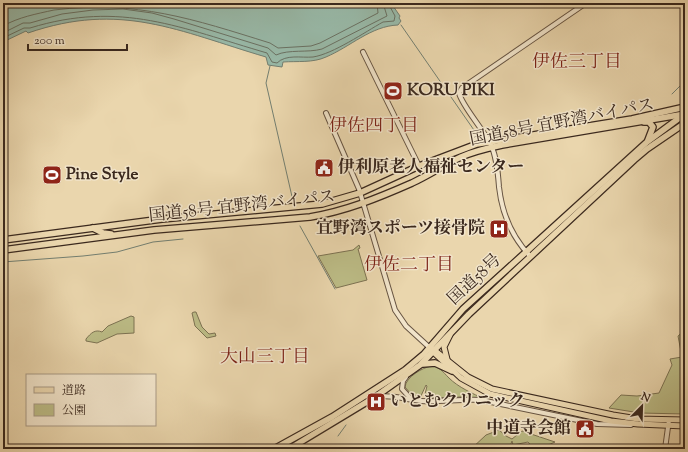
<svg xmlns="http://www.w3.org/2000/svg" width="688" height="452" font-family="'Sorts Mill Goudy','Noto Serif JP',serif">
	<rect width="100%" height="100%" fill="#ead6ad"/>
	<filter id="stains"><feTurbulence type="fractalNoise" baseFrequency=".005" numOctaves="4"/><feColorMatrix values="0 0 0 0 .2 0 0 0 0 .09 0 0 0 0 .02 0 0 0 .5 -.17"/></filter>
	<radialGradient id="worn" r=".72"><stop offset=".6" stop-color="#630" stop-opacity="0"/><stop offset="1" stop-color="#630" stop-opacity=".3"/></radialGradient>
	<g fill="#bcbc86" stroke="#7c7252">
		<polygon points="359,245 360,248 358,249 367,280 336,288 318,256 353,250"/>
		<polygon points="194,312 196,312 202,327 209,334 215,333 216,336 207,338 195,326 192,313"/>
		<path d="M131 316 134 317V333L117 334 97 343 86 341V339C91 333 95 329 102 332L108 326Z"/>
		<polygon points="685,330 685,414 640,413 609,408 621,395 637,396 659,393 672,365 670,359 682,357 678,336"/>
		<path d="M431 366C439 366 443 372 449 378 458 387 473 394 485 399L460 397 426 398 425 394 427 386 426 385 420 398 411 394 405 387C406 377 422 368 431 366Z"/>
		<polygon points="499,430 506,436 512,439 522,431 555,442 539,449 534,449 528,442 513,445 512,441 509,449 471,449 486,435"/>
	</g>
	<path fill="#98b9a8" stroke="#737f71" d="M3 3H391L400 16 399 18 401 21 398 25C371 26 350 47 326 57 313 63 297 61 283 62L282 67 268 65 266 57C178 31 121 1 28 33L26 31 3 42Z"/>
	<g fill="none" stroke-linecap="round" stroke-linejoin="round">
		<g stroke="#6a7163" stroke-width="1">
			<path d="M3 26C19 17 36 14 54 10 137 0 193 19 270 43L278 48 311 46 320 43 378 13 377 3"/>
			<path d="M3 33 23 23H30L62 14 93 10 123 9 152 13 174 19 268 48 276 55C289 49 308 53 322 49L387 16 383 3"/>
			<path d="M3 38 24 28H30C121 0 181 28 267 53L272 62 277 63C286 54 301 58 313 57 333 54 365 32 383 22L394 21 395 16 388 3"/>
		</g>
		<g stroke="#737f71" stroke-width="1">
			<polyline points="401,25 476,133"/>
			<polyline points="270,66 266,83 293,201"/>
			<polyline points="672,94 685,81"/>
			<polyline points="300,226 335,289"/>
			<polyline points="3,262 83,256 117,252 153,242 183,239"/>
			<polyline points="338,436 346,425"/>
		</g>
		<defs>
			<g id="tertiary">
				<polyline points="363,52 419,166"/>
				<polyline points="326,113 359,189 395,310 406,326 430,348"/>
				<path d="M530 256C512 237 502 214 499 187 498 174 497 158 491 145 484 130 462 106 459 93L462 88 586 3"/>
				<polyline points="406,377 403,381 402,389 411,399"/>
				<path d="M377 397C392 394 406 400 421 401 441 402 460 399 481 400L597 424 631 425"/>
				<polyline points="665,449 669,420"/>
			</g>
			<g id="primary">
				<polyline points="430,349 461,378 490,394 611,421 638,424 685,426"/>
				<polyline points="433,349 468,377 492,389 613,415 638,419 685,420"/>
				<polyline points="447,359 444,347 450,335"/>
			</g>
			<g id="trunk">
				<polyline points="644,122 649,122 653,127 648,140"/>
				<polyline points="93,228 103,233 111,234"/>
				<polyline points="3,240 162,219 322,204 360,193 419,166 477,144 632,119 685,107"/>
				<path d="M3 250 154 230 310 217C346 211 378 198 412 183 429 175 444 165 461 157 474 151 488 148 502 145L685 114"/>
				<polyline points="423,364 435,363 452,371"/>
				<polyline points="274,449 332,417 405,370 424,354 463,309 526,252 647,142 682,116"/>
				<polyline points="289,449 375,397 420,365 469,314 634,160 647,149 685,123"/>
			</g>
		</defs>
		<use href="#tertiary" stroke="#675442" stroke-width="6"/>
		<use href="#primary" stroke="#3b291e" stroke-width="7"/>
		<use href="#trunk" stroke="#3b291e" stroke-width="8"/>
		<use href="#tertiary" stroke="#f1e4ca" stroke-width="4"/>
		<use href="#primary" stroke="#ead6ad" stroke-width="5"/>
		<use href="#trunk" stroke="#ead6ad" stroke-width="5.5"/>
	</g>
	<defs>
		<symbol id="stadium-square" viewBox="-11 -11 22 22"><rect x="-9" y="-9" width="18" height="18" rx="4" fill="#8f2418" stroke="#f1e4ca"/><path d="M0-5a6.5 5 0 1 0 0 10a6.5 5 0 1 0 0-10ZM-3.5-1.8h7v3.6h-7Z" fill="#fff"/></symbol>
		<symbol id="civic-square" viewBox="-11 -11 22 22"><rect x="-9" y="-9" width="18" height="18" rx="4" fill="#8f2418" stroke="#f1e4ca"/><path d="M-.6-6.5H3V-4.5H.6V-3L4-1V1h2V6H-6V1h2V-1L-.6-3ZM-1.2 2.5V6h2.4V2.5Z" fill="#fff"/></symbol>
		<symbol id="hospital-square" viewBox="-11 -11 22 22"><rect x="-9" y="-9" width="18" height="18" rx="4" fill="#8f2418" stroke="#f1e4ca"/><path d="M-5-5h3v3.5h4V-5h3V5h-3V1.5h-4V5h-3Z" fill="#fff"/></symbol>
	</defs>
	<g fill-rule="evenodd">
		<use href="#stadium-square" x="382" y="80" width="22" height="22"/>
		<use href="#civic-square" x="313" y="157" width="22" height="22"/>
		<use href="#stadium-square" x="41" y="164" width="22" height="22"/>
		<use href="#hospital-square" x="488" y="218" width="22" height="22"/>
		<use href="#hospital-square" x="365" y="391" width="22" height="22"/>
		<use href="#civic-square" x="574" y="418" width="22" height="22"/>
	</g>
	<g text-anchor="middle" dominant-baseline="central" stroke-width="3" stroke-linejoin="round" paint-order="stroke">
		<g font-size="17" font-weight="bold" fill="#3b291e" stroke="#f1e4ca" text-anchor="start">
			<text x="407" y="91">KORU PIKI</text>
			<text x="338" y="168">伊利原老人福祉センター</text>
			<text x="66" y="175">Pine Style</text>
			<text x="485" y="229" text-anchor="end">宜野湾スポーツ接骨院</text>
			<text x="390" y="402">いとむクリニック</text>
			<text x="571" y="429" text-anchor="end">中道寺会館</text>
		</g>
		<g font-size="17" fill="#3b291e" stroke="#f1e4ca">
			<text transform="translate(562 123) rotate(-11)">国道58号 宜野湾バイパス</text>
			<text transform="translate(242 207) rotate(-6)">国道58号 宜野湾バイパス</text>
			<text transform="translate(475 280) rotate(-43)">国道58号</text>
		</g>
		<g font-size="18" fill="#7a1f14" stroke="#f1e4ca">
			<text x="577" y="63">伊佐三丁目</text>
			<text x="374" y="127">伊佐四丁目</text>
			<text x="409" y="266">伊佐二丁目</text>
			<text x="265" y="358">大山三丁目</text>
		</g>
	</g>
	<rect width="688" height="452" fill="none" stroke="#ead6ad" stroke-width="16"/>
	<rect x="4" y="4" width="680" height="444" fill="none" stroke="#3b291e" stroke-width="2"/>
	<rect x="8" y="8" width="672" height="436" fill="none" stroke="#3b291e"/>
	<rect x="26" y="374" width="130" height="52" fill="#f1e4ca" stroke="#a89985"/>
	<rect x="34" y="387" width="20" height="6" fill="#ead6ad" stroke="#a89985"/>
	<text x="62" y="394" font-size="12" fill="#3b291e">道路</text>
	<rect x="34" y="404" width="20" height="12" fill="#bcbc86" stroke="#a89985"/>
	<text x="62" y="414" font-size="12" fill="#3b291e">公園</text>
	<g transform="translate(642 406) rotate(23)" stroke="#f1e4ca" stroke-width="3" paint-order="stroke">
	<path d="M0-3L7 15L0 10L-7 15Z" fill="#3b291e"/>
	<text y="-6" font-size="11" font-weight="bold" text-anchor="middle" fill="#3b291e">N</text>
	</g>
	<path d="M28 44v6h99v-6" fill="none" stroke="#3b291e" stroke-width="2"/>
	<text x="34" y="44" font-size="12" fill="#3b291e" stroke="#f1e4ca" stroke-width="3" paint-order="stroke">200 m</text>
	<rect width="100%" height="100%" filter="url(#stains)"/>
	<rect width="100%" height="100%" fill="url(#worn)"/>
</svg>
